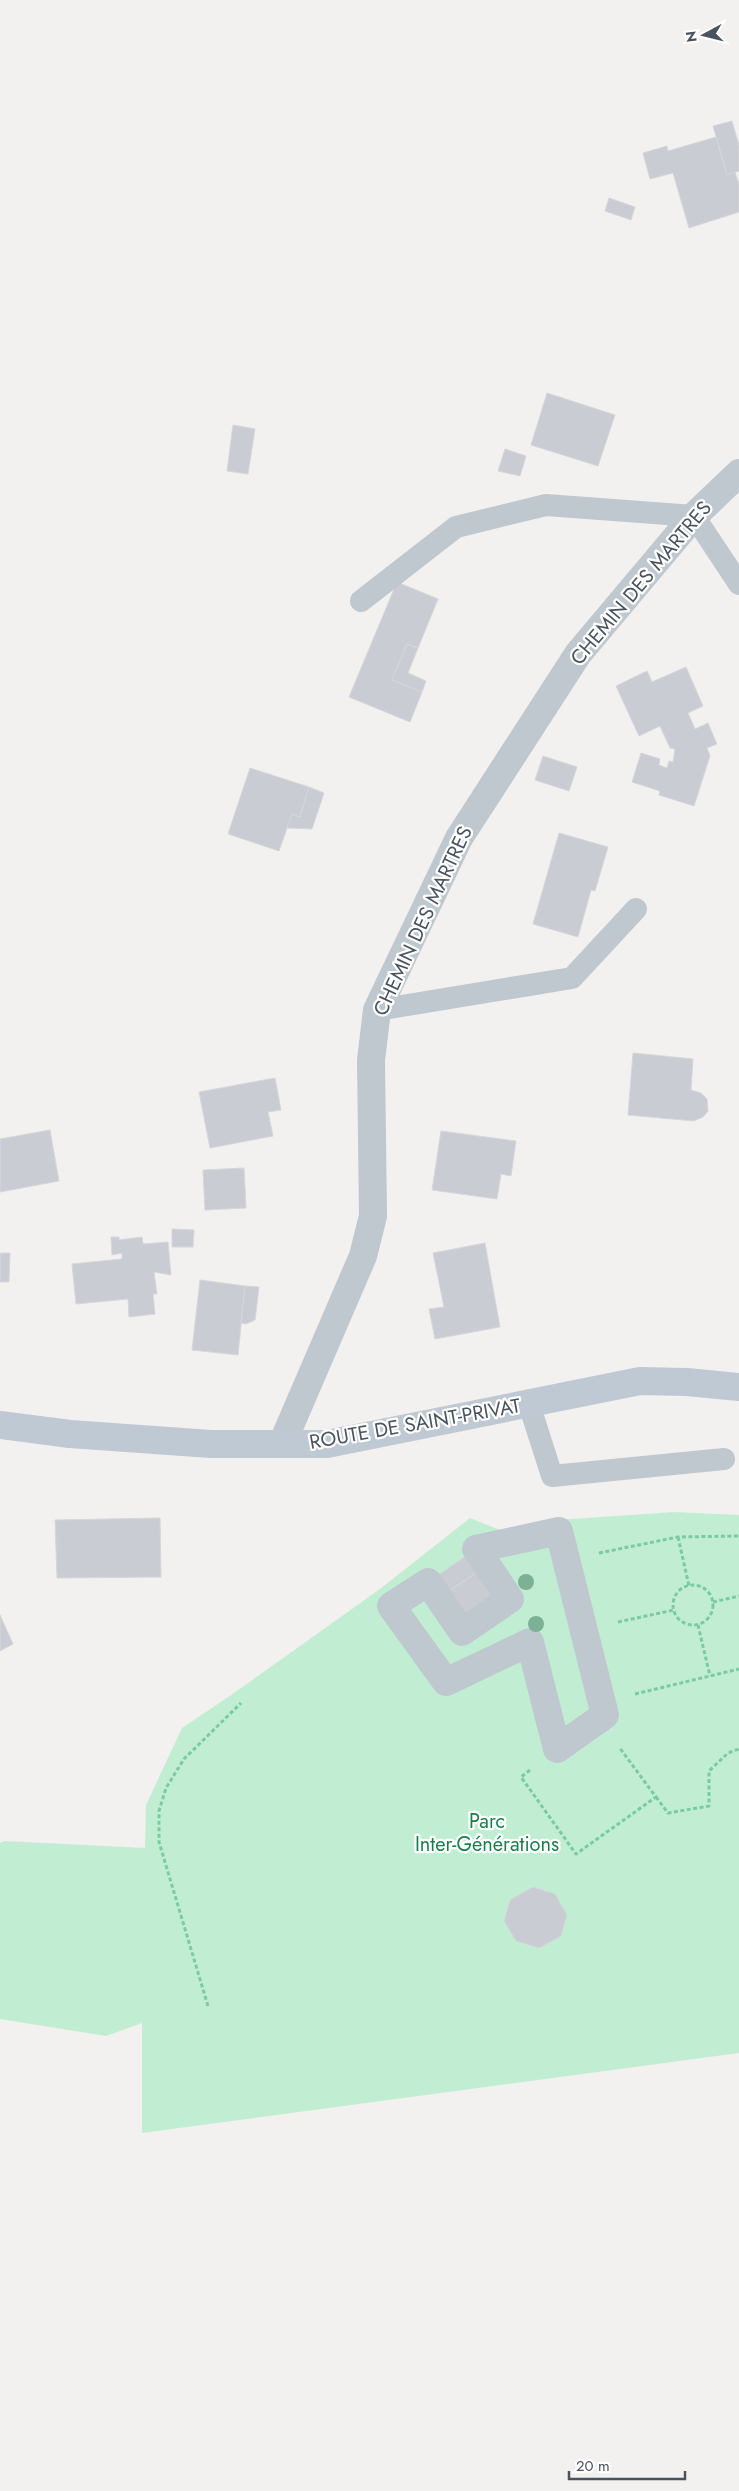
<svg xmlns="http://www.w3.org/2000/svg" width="739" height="2491" font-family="Jost,sans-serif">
	<rect width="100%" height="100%" fill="#f3f0f0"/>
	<polygon fill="#c1eed3" points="674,1512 739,1515 739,2053 142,2133 142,2023 106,2036 0,2019 0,1843 4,1841 145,1848 146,1805 182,1728 234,1693 380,1589 470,1518 500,1530 557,1520"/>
	<g fill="#caccd3" stroke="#d5d7db">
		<polygon points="732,121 739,145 739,171 727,175 713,126"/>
		<polygon points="716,137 727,175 735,172 739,184 739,212 689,228 673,173 650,179 643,153 667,146 668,151"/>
		<polygon points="609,198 635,207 631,220 605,211"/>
		<polygon points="547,393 615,415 598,466 531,445"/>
		<polygon points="233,425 255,429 248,474 227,471"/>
		<polygon points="505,449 526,456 520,476 498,471"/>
		<polygon points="397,582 438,599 418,648 407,644 392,680 422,692 410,722 349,697"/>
		<polygon points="407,644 418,648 408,673 426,681 422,692 392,680"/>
		<polygon points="686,667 703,706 688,713 695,729 708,723 717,744 707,748 710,756 694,806 659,795 660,791 632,782 641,753 660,759 659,765 667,768 669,761 673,762 675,749 670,748 660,726 639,736 616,686 647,671 652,682"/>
		<polygon points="543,756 577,767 569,791 535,780"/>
		<polygon points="250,768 309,787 300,817 292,814 279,851 228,834"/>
		<polygon points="309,787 324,793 312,829 287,828 292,814 300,817"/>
		<polygon points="559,833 608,847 595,891 591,890 578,937 533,924"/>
		<polygon points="633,1053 693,1059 691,1090 701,1093 707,1099 708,1111 703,1117 694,1121 628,1115"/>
		<polygon points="275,1078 281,1110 268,1112 273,1136 210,1148 199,1092"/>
		<polygon points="50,1130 59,1181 0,1192 0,1139"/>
		<polygon points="441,1131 516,1141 511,1176 501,1174 497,1199 432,1190"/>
		<polygon points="244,1168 246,1208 205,1210 203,1170"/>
		<polygon points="172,1229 194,1230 193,1247 172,1247"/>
		<polygon points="111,1237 119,1237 119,1240 142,1237 143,1244 168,1242 171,1275 154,1272 157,1294 153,1294 155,1314 129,1317 128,1299 76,1304 72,1264 122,1259 122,1253 112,1255"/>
		<polygon points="485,1243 500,1327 435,1339 429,1309 444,1307 433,1253"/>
		<polygon points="0,1253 10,1253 9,1282 0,1282"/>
		<polygon points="200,1280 245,1286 238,1355 192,1350"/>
		<polygon points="245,1286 259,1287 255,1320 246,1324 241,1323"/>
		<polygon points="160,1518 161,1577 57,1578 55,1520"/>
		<polygon points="476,1549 487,1565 439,1598 428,1582"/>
		<polygon points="487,1565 510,1599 462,1632 439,1598"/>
		<polygon points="0,1615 13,1644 0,1651"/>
		<polygon points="533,1887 555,1894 567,1915 561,1936 539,1948 516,1941 504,1921 510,1900"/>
	</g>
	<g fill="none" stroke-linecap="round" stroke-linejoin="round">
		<g stroke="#7acba3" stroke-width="3" stroke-dasharray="4 2.5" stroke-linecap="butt">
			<polyline points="678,1537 689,1586"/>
			<polyline points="599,1553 678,1537 739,1536"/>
			<circle cx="693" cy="1605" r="20"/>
			<polyline points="713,1602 739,1596"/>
			<polyline points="618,1622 674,1610"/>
			<polyline points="698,1625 710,1676"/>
			<polyline points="635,1694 739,1669"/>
			<polyline points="530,1770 521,1777 576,1854 656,1797 619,1747"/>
			<polyline points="656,1797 668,1813 709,1806 709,1771 728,1753 739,1749"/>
			<polyline points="208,2006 159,1842 159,1811 166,1788 184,1759 241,1703"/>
		</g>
		<g stroke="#bfc8ce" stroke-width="22">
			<polyline points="361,601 456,527 546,505 694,516 739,584"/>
			<polyline points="377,1010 572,978 636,909"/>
			<polyline points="529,1404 552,1476 724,1459"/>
		</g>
		<g stroke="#bfc8ce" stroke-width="28">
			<polyline points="282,1444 363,1256 373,1216 371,1060 377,1010 459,838 578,654 694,516 739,473"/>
			<polygon points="559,1531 605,1715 557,1749 530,1642 446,1682 391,1606 428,1582 462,1632 510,1599 476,1549"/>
		</g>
		<polyline stroke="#bfc9d3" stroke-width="28" points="0,1425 70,1434 211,1444 327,1444 640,1381 687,1382 739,1387"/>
	</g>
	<g fill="#7cb196">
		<circle cx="526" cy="1582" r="8"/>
		<circle cx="536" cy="1624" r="8"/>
	</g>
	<g text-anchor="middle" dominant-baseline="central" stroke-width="4.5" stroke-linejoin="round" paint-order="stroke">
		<g font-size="20" fill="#49535d" stroke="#fff">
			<text transform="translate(641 583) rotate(-50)">CHEMIN DES MARTRES</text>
			<text transform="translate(423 921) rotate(-65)">CHEMIN DES MARTRES</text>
			<text transform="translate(415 1424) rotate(-10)">ROUTE DE SAINT-PRIVAT</text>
		</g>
		<g font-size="20" fill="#1b7d4c" stroke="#fff">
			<text x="487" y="1821">Parc<tspan x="487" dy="23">Inter-Générations</tspan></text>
		</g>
	</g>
	<g transform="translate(704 35) rotate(263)" stroke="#ffffff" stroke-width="4" paint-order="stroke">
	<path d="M0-4L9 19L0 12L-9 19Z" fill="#49535d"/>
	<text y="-8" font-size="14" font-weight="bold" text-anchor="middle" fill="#49535d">N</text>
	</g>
	<path d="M569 2471v8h116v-8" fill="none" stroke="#49535d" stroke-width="2.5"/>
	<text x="576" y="2471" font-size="15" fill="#49535d" stroke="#ffffff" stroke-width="4" paint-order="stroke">20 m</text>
</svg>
